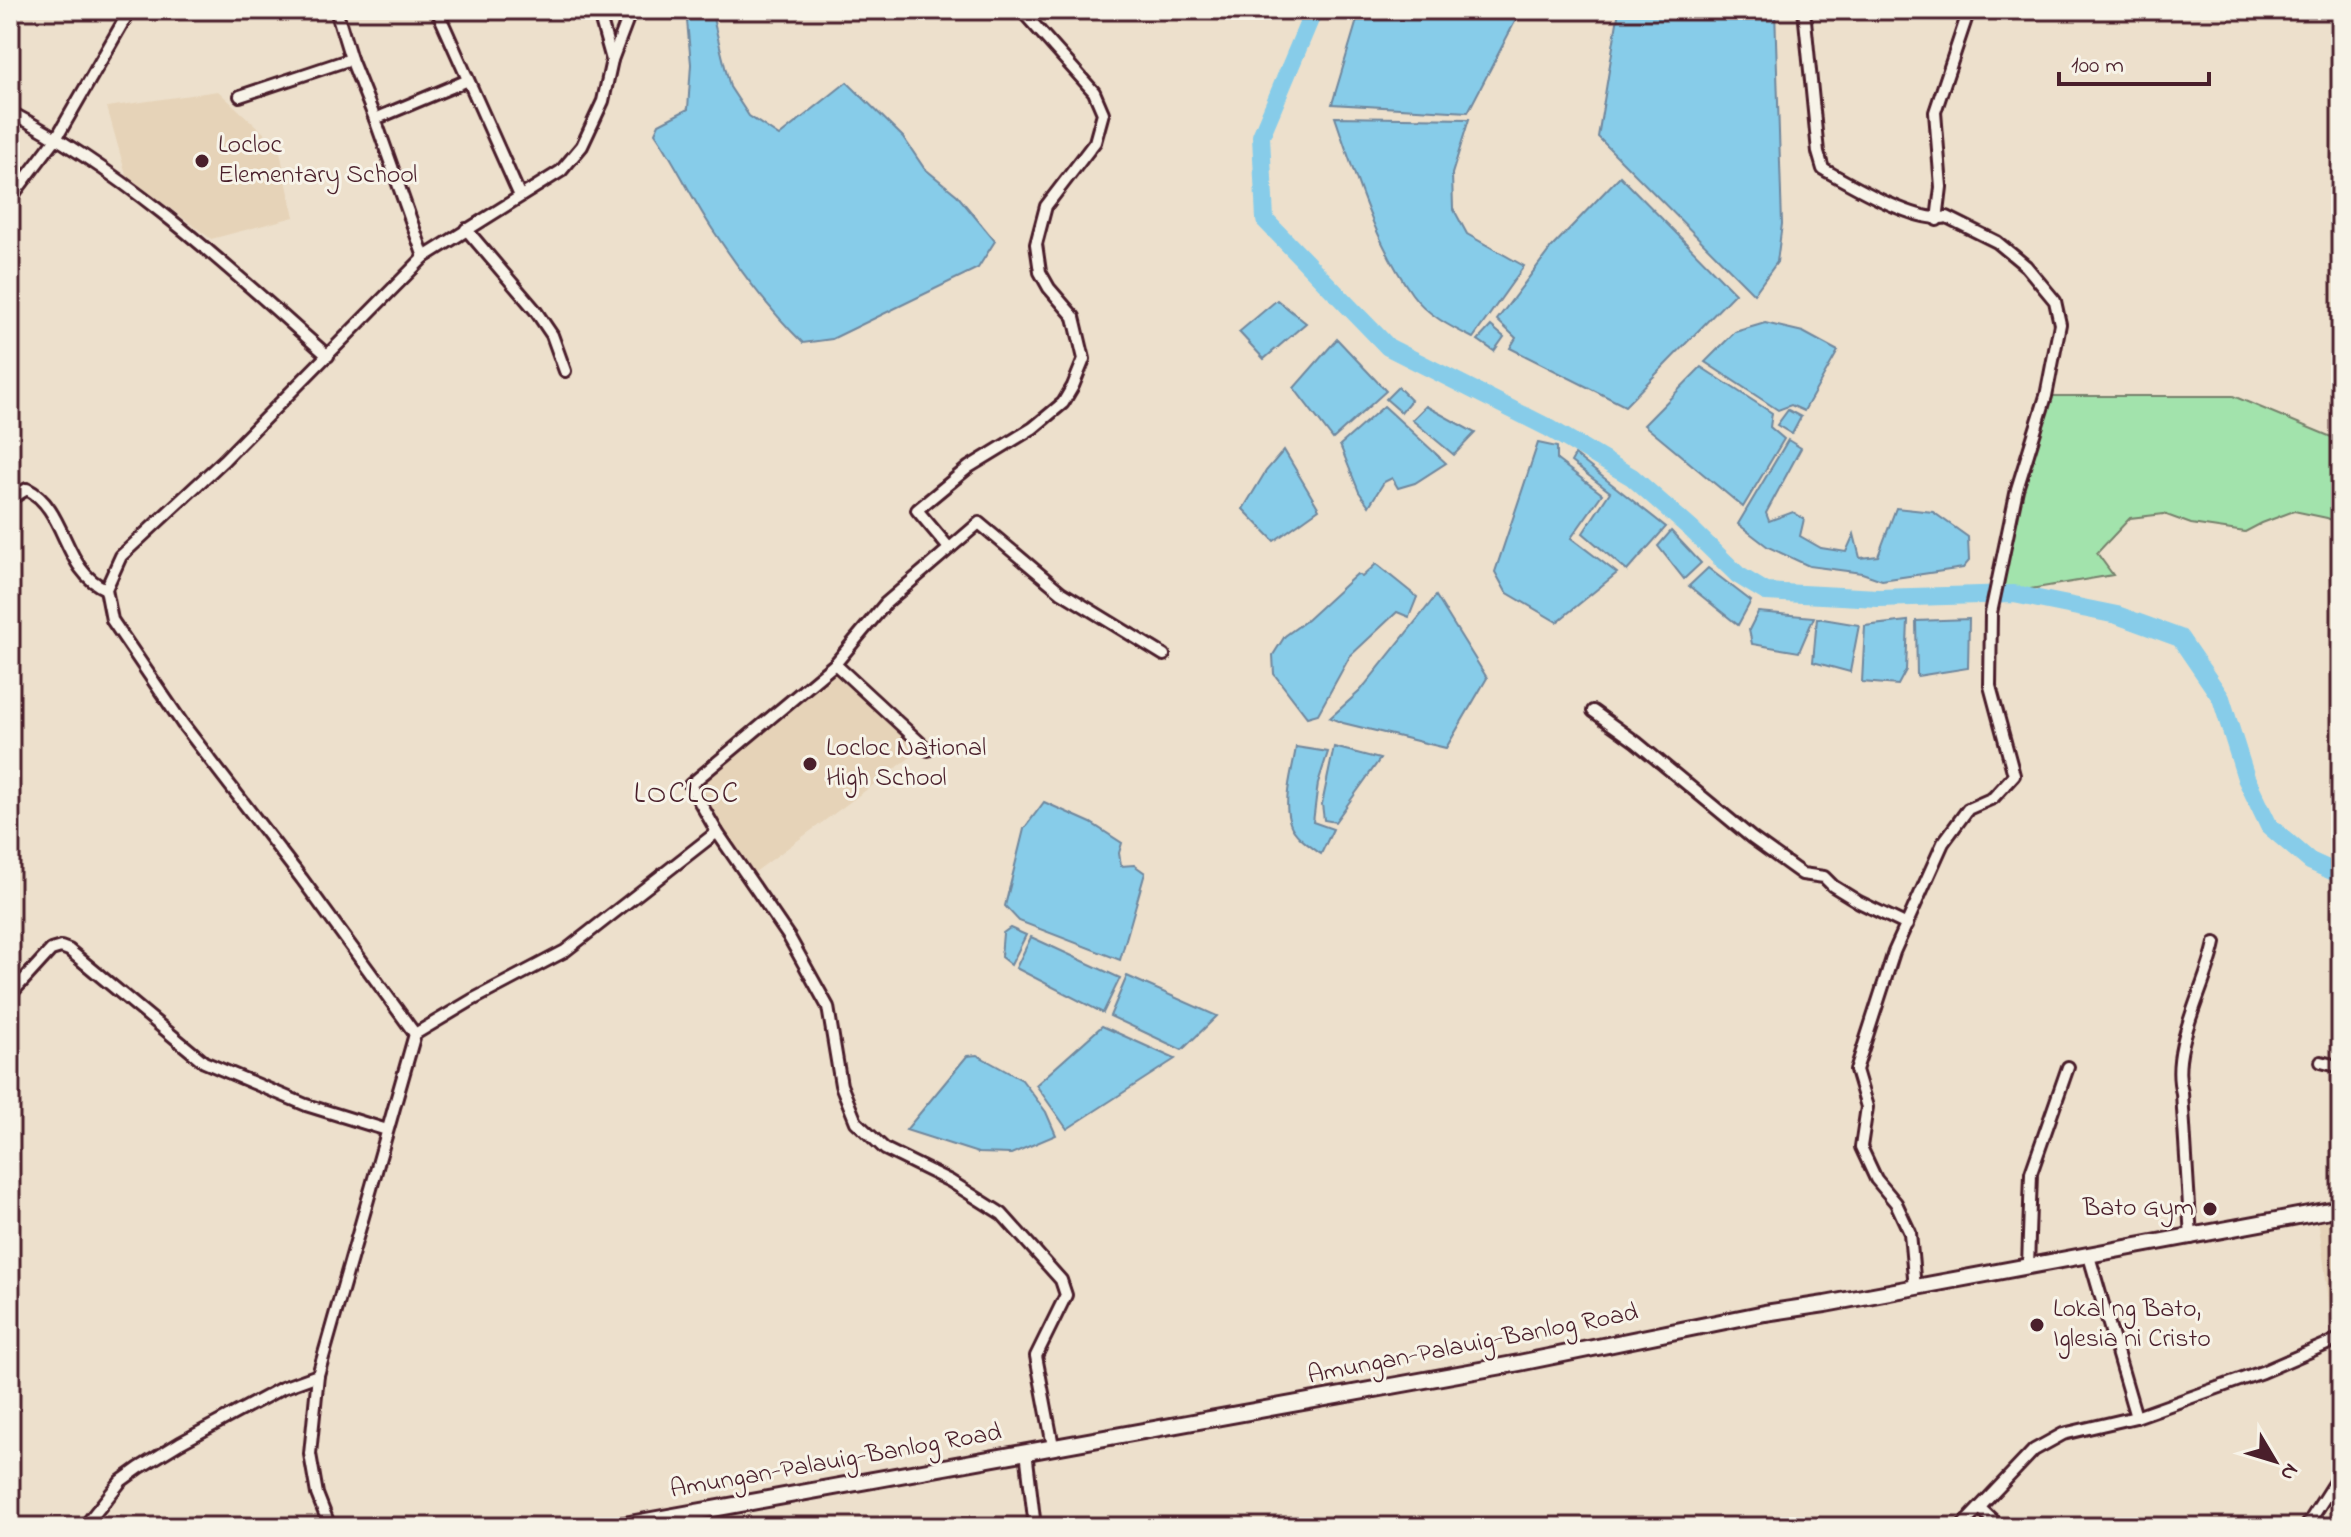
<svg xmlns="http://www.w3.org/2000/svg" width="2351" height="1537" font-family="'Indie Flower',sans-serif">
	<rect width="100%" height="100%" fill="#ede0cc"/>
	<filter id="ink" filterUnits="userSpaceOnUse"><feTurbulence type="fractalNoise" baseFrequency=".0125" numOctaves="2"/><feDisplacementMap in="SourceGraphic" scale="16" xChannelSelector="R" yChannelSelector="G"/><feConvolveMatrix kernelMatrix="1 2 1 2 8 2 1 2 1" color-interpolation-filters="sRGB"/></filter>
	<g filter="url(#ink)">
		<g fill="#e6d3b8">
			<polygon points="218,91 279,147 294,217 211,239 126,175 107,107"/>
			<polygon points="833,672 886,718 919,751 751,875 732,841 697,792 704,777"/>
			<polygon points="2341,1215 2341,1329 2333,1332 2318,1218"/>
		</g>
		<polygon fill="#a2e3ac" stroke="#76816c" stroke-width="2" points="2046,396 2233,396 2341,441 2341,524 2327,518 2294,511 2262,523 2245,532 2191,524 2164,514 2130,518 2097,553 2113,575 2001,594 2001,564"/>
		<g fill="#87cce9" stroke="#6f879d" stroke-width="2">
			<path d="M686 10H711L730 87 749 116 779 136 847 82 903 137 924 168 957 195 995 241 978 268 832 339 803 343C769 310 741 272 715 233 693 201 677 165 655 133L659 124 688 109 691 64Z"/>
			<polygon points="1360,10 1521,10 1468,112 1332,104"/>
			<polygon points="1619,10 1775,10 1782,224 1777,262 1754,294 1598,137"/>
			<path d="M1335 117 1469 119 1452 174 1453 208 1467 234 1524 266 1473 338C1451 327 1427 315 1412 294 1375 242 1356 178 1335 117Z"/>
			<polygon points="1620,176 1735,293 1625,406 1510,348 1516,338 1497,320 1551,248"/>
			<polygon points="1277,300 1306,323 1264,359 1239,332"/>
			<polygon points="1765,323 1803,332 1838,351 1804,411 1791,405 1778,410 1705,362 1735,332"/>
			<polygon points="1491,326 1504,337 1494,351 1478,340"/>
			<polygon points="1337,339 1386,391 1333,439 1294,388"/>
			<polygon points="1701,367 1772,413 1770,427 1784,439 1743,507 1644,425"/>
			<polygon points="1398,387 1411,400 1401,412 1386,399"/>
			<polygon points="1384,406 1446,463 1415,483 1398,488 1392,478 1384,482 1369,506 1359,492 1340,445"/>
			<polygon points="1426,406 1475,433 1454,455 1412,420"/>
			<polygon points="1788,410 1801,417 1792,434 1777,425"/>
			<polygon points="1788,440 1801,448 1766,513 1769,521 1793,512 1804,519 1800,536 1821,548 1846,552 1854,534 1860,558 1878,556 1896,508 1933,512 1968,537 1969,561 1963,568 1882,580 1862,573 1809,566 1768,547 1738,524"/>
			<polygon points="1538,443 1557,447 1557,460 1602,494 1571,538 1617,573 1557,622 1506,592 1495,572"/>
			<polygon points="1284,450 1319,509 1274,541 1243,509 1266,471"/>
			<polygon points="1575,455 1666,527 1627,571 1583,533 1610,492 1571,462"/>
			<polygon points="1671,531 1701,563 1684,579 1658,546"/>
			<polygon points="1376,564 1417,597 1409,617 1397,612 1350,656 1318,714 1307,717 1274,674 1273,655 1285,636 1307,620 1357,574 1362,577"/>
			<polygon points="1708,568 1751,601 1738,625 1689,586"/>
			<polygon points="1436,596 1487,678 1446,748 1343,723 1330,718 1360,691"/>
			<polygon points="1758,612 1814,617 1799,652 1752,644 1749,630"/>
			<polygon points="1817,618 1859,625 1850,672 1813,662"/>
			<polygon points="1969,619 1968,668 1917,676 1916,621"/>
			<polygon points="1908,621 1906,670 1898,685 1862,682 1865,626"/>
			<path d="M1296 747 1328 752 1318 783 1313 822 1333 829 1321 854C1310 846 1294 836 1290 823 1282 801 1293 769 1296 747Z"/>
			<polygon points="1334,747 1380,759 1335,822 1324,820 1322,804"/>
			<polygon points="1044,802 1091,823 1122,843 1119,853 1121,866 1134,865 1145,873 1120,960 1019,921 1005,906 1024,829"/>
			<polygon points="1010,928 1026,935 1011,965 1001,957 1003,933"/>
			<polygon points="1031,937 1120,978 1103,1013 1016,968"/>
			<polygon points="1127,976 1217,1016 1182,1050 1110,1016"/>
			<polygon points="1102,1026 1175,1059 1067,1129 1036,1085"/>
			<polygon points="977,1055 1022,1080 1046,1112 1056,1135 1011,1154 978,1153 906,1130 967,1056"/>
		</g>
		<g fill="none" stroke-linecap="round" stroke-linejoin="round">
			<polyline stroke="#87cce9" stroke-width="18" points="1314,10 1261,136 1265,220 1388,347 1549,428 1632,477 1691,529 1738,575 1766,592 1878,598 2014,594 2117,615 2180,638 2221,698 2246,778 2269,826 2310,861 2341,875"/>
			<defs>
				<g id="street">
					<polyline points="336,10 351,59 375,119 424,257 224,460 121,556 106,589 112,620 182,723 302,879 415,1034"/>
					<polyline points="437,10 520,196"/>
					<polyline points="598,10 612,60"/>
					<path d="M1804 10 1818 152 1823 169C1850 184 1918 225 1947 217L1997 242 2026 266 2055 301 2060 324 2046 396 2017 489 1991 613 1990 686 2014 775 1993 798 1968 809 1943 843 1894 952 1856 1070 1867 1107 1861 1147 1876 1179 1896 1203 1910 1233 1915 1288"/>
					<polyline points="240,96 351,59"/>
					<path d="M10 112C129 174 229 268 328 356"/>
					<polyline points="375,119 466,81"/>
					<polyline points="10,199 57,137 130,10"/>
					<polyline points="1937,220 1941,187 1935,112 1969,10"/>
					<polyline points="466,229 535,310 552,335 565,371"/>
					<polyline points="424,257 561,171 582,146 603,101 612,60 631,10"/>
					<path d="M10 499 27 489C67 509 63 572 106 589"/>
					<polyline points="949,548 917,510 969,467 1033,428 1063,403 1073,386 1084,359 1074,317 1049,288 1040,272 1036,244 1046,206 1095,142 1103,113 1094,92 1021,10"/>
					<polyline points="835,664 928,750"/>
					<polyline points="1593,711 1636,742 1752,838 1802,874 1824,877 1833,886 1859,902 1907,925"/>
					<polyline points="717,832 690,785 835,664 886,603 979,523 1061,592 1164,655"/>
					<polyline points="10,995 51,950 61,947 69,950 204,1062 306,1105 387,1130"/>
					<polyline points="2321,1062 2341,1067"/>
					<path d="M2191 1238 2182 1093C2169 1048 2206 988 2215 943"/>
					<polyline points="2089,1256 2136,1417"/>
					<polyline points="2028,1267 2031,1173 2068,1067"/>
					<polyline points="1026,1451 1035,1527"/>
					<polyline points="1980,1508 2000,1527"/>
					<polyline points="84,1527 121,1481 139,1468 180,1443 282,1388 318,1375"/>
					<polyline points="330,1527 317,1494 310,1454 318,1375 415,1034 472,1000 565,951 717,832 789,937 828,1007 841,1085 856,1122 885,1149 950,1181 1002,1214 1061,1280 1066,1295 1036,1356 1053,1446"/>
					<polyline points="1961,1527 2034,1450 2063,1434 2136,1417 2262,1372 2341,1338"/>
					<polyline points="2306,1527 2341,1472"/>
				</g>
				<polyline id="secondary" points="613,1527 1519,1363 1765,1313 1825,1304 2341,1208"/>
			</defs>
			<use href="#street" stroke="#4a1f2b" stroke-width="16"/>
			<use href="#secondary" stroke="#4a1f2b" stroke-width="20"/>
			<use href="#street" stroke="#f7f3e8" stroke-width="10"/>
			<use href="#secondary" stroke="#f7f3e8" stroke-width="14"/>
		</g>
	</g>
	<g fill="#4a1f2b" stroke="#f7f3e8" stroke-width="3">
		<circle cx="202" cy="161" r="8"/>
		<circle cx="810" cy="764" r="8"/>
		<circle cx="2210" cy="1209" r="8"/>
		<circle cx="2037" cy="1325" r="8"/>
	</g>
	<g text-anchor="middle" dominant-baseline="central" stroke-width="6" stroke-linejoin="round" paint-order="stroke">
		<g font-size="26" fill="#4a1f2b" stroke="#f7f3e8" text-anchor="start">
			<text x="218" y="146">Locloc<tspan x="218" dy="30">Elementary School</tspan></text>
			<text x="826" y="749">Locloc National<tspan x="826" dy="30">High School</tspan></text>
			<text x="2194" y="1209" text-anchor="end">Bato Gym</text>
			<text x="2053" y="1310">Lokal ng Bato,<tspan x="2053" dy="30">Iglesia ni Cristo</tspan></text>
		</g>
		<g font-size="26" fill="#4a1f2b" stroke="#f7f3e8">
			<text transform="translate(1473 1345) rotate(-11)">Amungan-Palauig-Banlog Road</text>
			<text transform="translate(836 1462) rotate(-10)">Amungan-Palauig-Banlog Road</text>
		</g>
		<g font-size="30" letter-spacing="2" fill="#4a1f2b" stroke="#f7f3e8">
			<text x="687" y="795">LOCLOC</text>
		</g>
	</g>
	<rect width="2351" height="1537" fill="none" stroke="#f7f3e8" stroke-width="40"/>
	<rect x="20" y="20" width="2311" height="1497" fill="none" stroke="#4a1f2b" stroke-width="3" filter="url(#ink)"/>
	<g transform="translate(2275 1461) rotate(128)" stroke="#f7f3e8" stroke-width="6" paint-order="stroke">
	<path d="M0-6L14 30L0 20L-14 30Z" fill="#4a1f2b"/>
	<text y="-12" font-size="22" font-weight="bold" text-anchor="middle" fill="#4a1f2b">N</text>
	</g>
	<path d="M2059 72v12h150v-12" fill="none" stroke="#4a1f2b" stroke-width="4"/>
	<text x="2071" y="72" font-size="24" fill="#4a1f2b" stroke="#f7f3e8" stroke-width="6" paint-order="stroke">100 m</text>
</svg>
